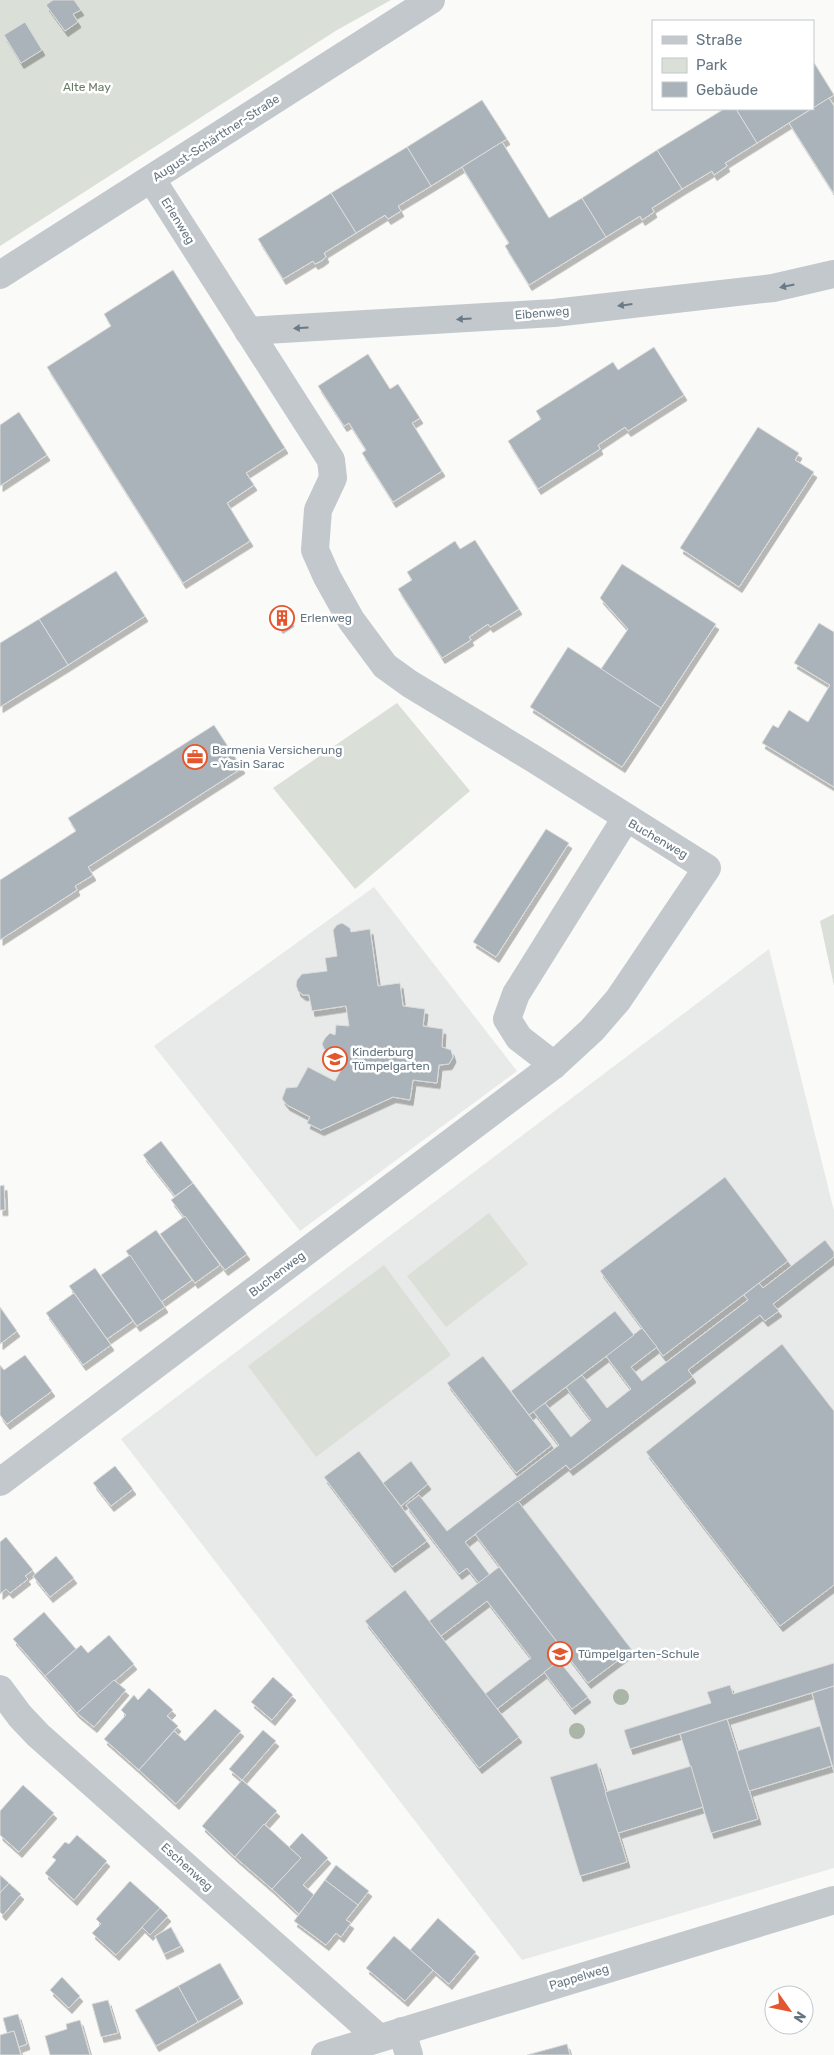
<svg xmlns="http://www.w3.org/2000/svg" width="834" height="2055" font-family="Rubik,sans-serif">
	<defs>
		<filter id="shadow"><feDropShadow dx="3" dy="5.5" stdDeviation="0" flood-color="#0004"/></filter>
	</defs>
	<rect width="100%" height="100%" fill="#fafaf8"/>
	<g fill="#e8e9e9">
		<polygon points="374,887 517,1071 300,1231 154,1046"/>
		<polygon points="769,949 834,1211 834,1868 522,1960 121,1439"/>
	</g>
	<g fill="#dadfd7">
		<polygon points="0,0 391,0 337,30 0,246"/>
		<polygon points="397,703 470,791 355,889 273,788"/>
		<polygon points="834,914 834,986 820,921"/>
		<polygon points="489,1213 528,1264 446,1327 407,1276"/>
		<polygon points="384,1265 451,1355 316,1457 248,1366"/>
	</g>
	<g fill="#aab3b9" stroke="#dcdcda" filter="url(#shadow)">
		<polygon points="53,0 74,0 81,10 73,14 78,22 65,31 46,5"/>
		<polygon points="25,22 42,50 21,63 4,35"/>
		<polygon points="813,61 834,95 813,108"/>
		<polygon points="829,98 834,106 834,194 789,123"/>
		<polygon points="482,100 507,139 431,186 407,147"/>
		<polygon points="724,109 736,109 757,143 725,163 727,166 714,175 712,171 682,189 657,150"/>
		<polygon points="736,109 811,109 757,143"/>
		<polygon points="502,142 549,218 582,198 606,237 529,285 505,246 509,243 462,167"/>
		<polygon points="407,147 431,186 398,206 401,211 388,219 385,215 356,233 331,193"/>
		<polygon points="657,150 682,189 652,208 654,212 642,220 640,216 606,237 582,198"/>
		<polygon points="331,193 356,233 324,253 326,257 321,261 315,264 313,261 283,279 258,239"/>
		<polygon points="173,270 285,448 246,473 254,485 227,503 250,541 183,583 47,367 111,326 104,314"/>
		<polygon points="654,347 684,395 628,431 625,427 598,445 600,449 538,489 508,441 541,419 536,411 613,362 618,370"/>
		<polygon points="368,354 390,389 398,384 420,418 412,423 442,471 393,502 362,453 366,450 349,423 344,426 318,386"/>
		<polygon points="19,412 47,455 0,486 0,425"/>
		<polygon points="758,427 799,453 795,460 814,472 739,587 680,548"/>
		<polygon points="475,540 519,609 490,627 488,624 469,637 471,640 442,658 398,589 412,580 407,572 455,541 460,549"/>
		<polygon points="622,564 716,624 661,708 601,669 628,629 600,598"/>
		<polygon points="116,571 145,616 68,665 39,619"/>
		<polygon points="283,609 291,621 280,628 273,616"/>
		<polygon points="39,619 68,665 0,707 0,643"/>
		<polygon points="819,623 834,632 834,787 762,743 773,725 778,728 789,710 808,722 830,685 794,663"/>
		<polygon points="568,647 661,708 622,767 530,707"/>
		<polygon points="214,725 242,768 88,867 93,875 75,886 77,890 0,940 0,880 76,831 68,818"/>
		<polygon points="546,829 569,843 496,957 473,942"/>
		<polygon points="342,923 350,928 351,932 370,929 378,986 400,983 403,1006 425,1009 423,1026 443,1029 442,1047 451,1050 453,1057 449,1064 439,1065 437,1083 413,1080 410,1100 393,1097 321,1130 307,1123 310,1117 287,1105 282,1099 286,1088 297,1087 308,1067 335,1081 344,1064 331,1063 333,1054 324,1049 322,1044 325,1038 330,1033 335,1035 336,1025 349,1026 346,1006 312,1011 309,995 303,995 298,991 296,985 297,980 302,974 327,971 325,958 337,956 333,930 337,925"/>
		<polygon points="161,1141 193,1183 175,1196 143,1155"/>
		<polygon points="725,1177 788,1261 663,1356 600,1271"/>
		<polygon points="193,1183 247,1254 225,1270 171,1200"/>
		<polygon points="4,1185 5,1210 0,1210 0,1186"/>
		<polygon points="185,1216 220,1265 195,1283 160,1234"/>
		<polygon points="156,1230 192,1280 161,1302 126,1251"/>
		<polygon points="825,1240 834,1252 834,1257 773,1304 779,1311 765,1321 760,1315 688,1370 693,1377 570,1470 566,1465 465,1542 490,1575 479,1583 467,1568 459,1574 406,1505 419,1495 447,1531 559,1445 533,1411 545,1403 571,1437 591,1420 566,1387 582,1375 607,1408 631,1389 606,1356 642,1328 657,1347 631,1367 642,1381 748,1300 744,1295 759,1283 763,1288"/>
		<polygon points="130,1255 165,1307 137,1326 101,1275"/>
		<polygon points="95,1268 133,1321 107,1339 69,1286"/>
		<polygon points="74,1293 111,1345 83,1365 46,1313"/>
		<polygon points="0,1307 17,1331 0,1344"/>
		<polygon points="615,1311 634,1335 529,1415 511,1391"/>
		<polygon points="782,1344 834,1411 834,1585 780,1626 646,1452"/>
		<polygon points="25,1355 52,1391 7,1424 0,1415 0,1365 4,1370"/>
		<polygon points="483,1356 552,1445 516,1473 447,1383"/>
		<polygon points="359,1451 427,1541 392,1567 324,1477"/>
		<polygon points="411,1461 428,1484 401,1506 383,1483"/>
		<polygon points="115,1466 133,1489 111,1506 93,1483"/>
		<polygon points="518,1501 632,1650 588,1683 475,1534"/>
		<polygon points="6,1537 33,1570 25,1576 28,1579 10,1593 6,1589 0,1594 0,1542"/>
		<polygon points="56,1556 74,1578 50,1597 33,1576"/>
		<polygon points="499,1567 567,1655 497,1709 485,1694 531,1658 487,1601 441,1636 429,1621"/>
		<polygon points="405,1590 519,1737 479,1768 365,1621"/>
		<polygon points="44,1612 76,1649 45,1676 13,1639"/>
		<polygon points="109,1635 134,1664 77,1713 45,1676 81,1645 88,1653"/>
		<polygon points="559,1661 588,1697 572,1709 544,1672"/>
		<polygon points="834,1663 834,1686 630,1749 624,1730 711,1703 707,1692 730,1685 733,1694"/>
		<polygon points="273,1677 293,1695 272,1720 251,1702"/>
		<polygon points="114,1680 126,1690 94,1727 77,1713"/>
		<polygon points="834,1686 834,1772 812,1693"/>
		<polygon points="149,1688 173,1710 167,1716 178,1726 139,1770 104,1739 126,1715 121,1710 134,1695 138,1700"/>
		<polygon points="215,1709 241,1731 176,1804 139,1770 174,1731 185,1741"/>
		<polygon points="727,1719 758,1819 711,1833 680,1734"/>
		<polygon points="820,1726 832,1766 749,1791 737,1751"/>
		<polygon points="263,1730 276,1741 242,1780 229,1769"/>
		<polygon points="597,1763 627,1862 580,1876 550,1777"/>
		<polygon points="691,1766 703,1807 618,1833 605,1792"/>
		<polygon points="242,1780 277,1811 235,1857 202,1826"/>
		<polygon points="23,1785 54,1813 19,1852 0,1835 0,1811"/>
		<polygon points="264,1824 301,1858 272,1889 235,1857"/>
		<polygon points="302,1833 328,1858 303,1885 314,1895 299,1914 272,1889 301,1858 289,1847"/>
		<polygon points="77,1835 107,1861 74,1900 45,1873 56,1860 52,1857 65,1842 69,1844"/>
		<polygon points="336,1865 369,1891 358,1905 325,1880"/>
		<polygon points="0,1875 9,1883 0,1893"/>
		<polygon points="325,1880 358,1905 346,1920 351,1923 341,1937 336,1933 326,1945 294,1921"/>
		<polygon points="130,1881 160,1908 116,1955 92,1933 101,1924 96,1919"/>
		<polygon points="9,1883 21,1894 3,1915 0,1912 0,1893"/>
		<polygon points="160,1908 168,1916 150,1935 142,1927"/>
		<polygon points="438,1918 476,1952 449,1984 410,1950"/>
		<polygon points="171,1927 181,1946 164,1954 155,1936"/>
		<polygon points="394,1936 433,1970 405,2001 366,1968"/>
		<polygon points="220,1963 240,1998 198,2022 178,1986"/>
		<polygon points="62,1977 80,1996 69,2008 50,1990"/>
		<polygon points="178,1986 198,2022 156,2046 135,2010"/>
		<polygon points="108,2000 118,2033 101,2037 92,2004"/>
		<polygon points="18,2014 27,2044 19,2047 14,2031 7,2033 3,2018"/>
		<polygon points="80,2020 90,2055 50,2055 45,2036 67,2029 66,2024"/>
		<polygon points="14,2031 21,2055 0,2055 0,2035"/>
		<polygon points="567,2044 570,2055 527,2055"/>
	</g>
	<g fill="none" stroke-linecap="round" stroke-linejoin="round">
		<g stroke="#c3c8cc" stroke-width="28">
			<polyline points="0,275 431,0"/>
			<polyline points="248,331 554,313 773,288 834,274"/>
			<polyline points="554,1065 519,1038 507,1019 516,994 626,818"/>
			<polyline points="0,1482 554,1065 592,1030 618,1000 707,868 534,759 410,684 385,666 351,620 327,577 315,550 318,510 333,478 331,460 152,180"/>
			<polyline points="0,1689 20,1716 38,1735 379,2038"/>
			<polyline points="402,2031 409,2055"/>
			<polyline points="325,2055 834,1900"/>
		</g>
	</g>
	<g fill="#aab4a7">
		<circle cx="621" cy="1697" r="8"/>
		<circle cx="577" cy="1731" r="8"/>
	</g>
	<defs><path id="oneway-solid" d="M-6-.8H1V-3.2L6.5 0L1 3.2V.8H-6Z" transform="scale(1.25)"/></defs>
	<g fill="#6a7a87">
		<use href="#oneway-solid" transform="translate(787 286) rotate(168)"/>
		<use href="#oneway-solid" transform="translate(625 305) rotate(173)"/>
		<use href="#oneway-solid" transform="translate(464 319) rotate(177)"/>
		<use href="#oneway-solid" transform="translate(301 328) rotate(177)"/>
	</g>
	<defs>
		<symbol id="building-ring" viewBox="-11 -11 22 22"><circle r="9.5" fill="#fff" stroke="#e4572e" stroke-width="1.5"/><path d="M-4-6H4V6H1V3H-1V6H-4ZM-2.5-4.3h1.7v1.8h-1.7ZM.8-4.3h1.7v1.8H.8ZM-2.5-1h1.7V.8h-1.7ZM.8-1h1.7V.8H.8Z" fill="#e4572e"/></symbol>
		<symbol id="office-ring" viewBox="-11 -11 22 22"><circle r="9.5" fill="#fff" stroke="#e4572e" stroke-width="1.5"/><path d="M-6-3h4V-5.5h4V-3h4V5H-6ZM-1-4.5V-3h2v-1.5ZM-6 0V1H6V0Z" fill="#e4572e"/></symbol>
		<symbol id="school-ring" viewBox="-11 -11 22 22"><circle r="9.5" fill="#fff" stroke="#e4572e" stroke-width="1.5"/><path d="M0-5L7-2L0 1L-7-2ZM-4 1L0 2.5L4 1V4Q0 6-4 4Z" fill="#e4572e"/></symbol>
	</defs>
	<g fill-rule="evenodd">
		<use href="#building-ring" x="268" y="604" width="28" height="28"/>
		<use href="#office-ring" x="181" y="743" width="28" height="28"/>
		<use href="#school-ring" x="321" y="1045" width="28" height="28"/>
		<use href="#school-ring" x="546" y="1640" width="28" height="28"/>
	</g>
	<g text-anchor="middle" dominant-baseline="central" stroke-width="5" stroke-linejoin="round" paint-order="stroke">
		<g font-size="12" fill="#687a64" stroke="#fff">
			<text x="87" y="87">Alte May</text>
		</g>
		<g font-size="12" fill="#657683" stroke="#fff">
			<text transform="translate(216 138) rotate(-33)">August-Schärttner-Straße</text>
			<text transform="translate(178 221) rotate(58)">Erlenweg</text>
			<text transform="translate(542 313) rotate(-5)">Eibenweg</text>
			<text transform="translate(658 839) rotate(30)">Buchenweg</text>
			<text transform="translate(277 1274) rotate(-37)">Buchenweg</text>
			<text transform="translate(187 1867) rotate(42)">Eschenweg</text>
			<text transform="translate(579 1977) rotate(-17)">Pappelweg</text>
		</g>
		<g font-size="12" fill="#657683" stroke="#fff" text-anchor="start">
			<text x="300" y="618">Erlenweg</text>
			<text x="212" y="750">Barmenia Versicherung<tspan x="212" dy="14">- Yasin Sarac</tspan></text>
			<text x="352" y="1052">Kinderburg<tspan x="352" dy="14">Tümpelgarten</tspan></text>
			<text x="578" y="1654">Tümpelgarten-Schule</text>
		</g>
	</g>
	<rect x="652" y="20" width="162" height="90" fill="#ffffff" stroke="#c1c8cd"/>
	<rect x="662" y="36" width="25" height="8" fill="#c3c8cc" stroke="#c1c8cd"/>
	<text x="696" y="45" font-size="15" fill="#657683">Straße</text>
	<rect x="662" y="58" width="25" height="15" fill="#dadfd7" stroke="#c1c8cd"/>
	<text x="696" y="70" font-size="15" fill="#657683">Park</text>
	<rect x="662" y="82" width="25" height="15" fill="#aab3b9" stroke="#c1c8cd"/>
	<text x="696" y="95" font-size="15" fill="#657683">Gebäude</text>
	<g transform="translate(789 2010) rotate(123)"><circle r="24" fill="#ffffff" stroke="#c1c8cd"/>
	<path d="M0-4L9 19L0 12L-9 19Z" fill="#e4572e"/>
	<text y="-8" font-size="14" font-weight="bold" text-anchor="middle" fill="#657683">N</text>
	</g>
</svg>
